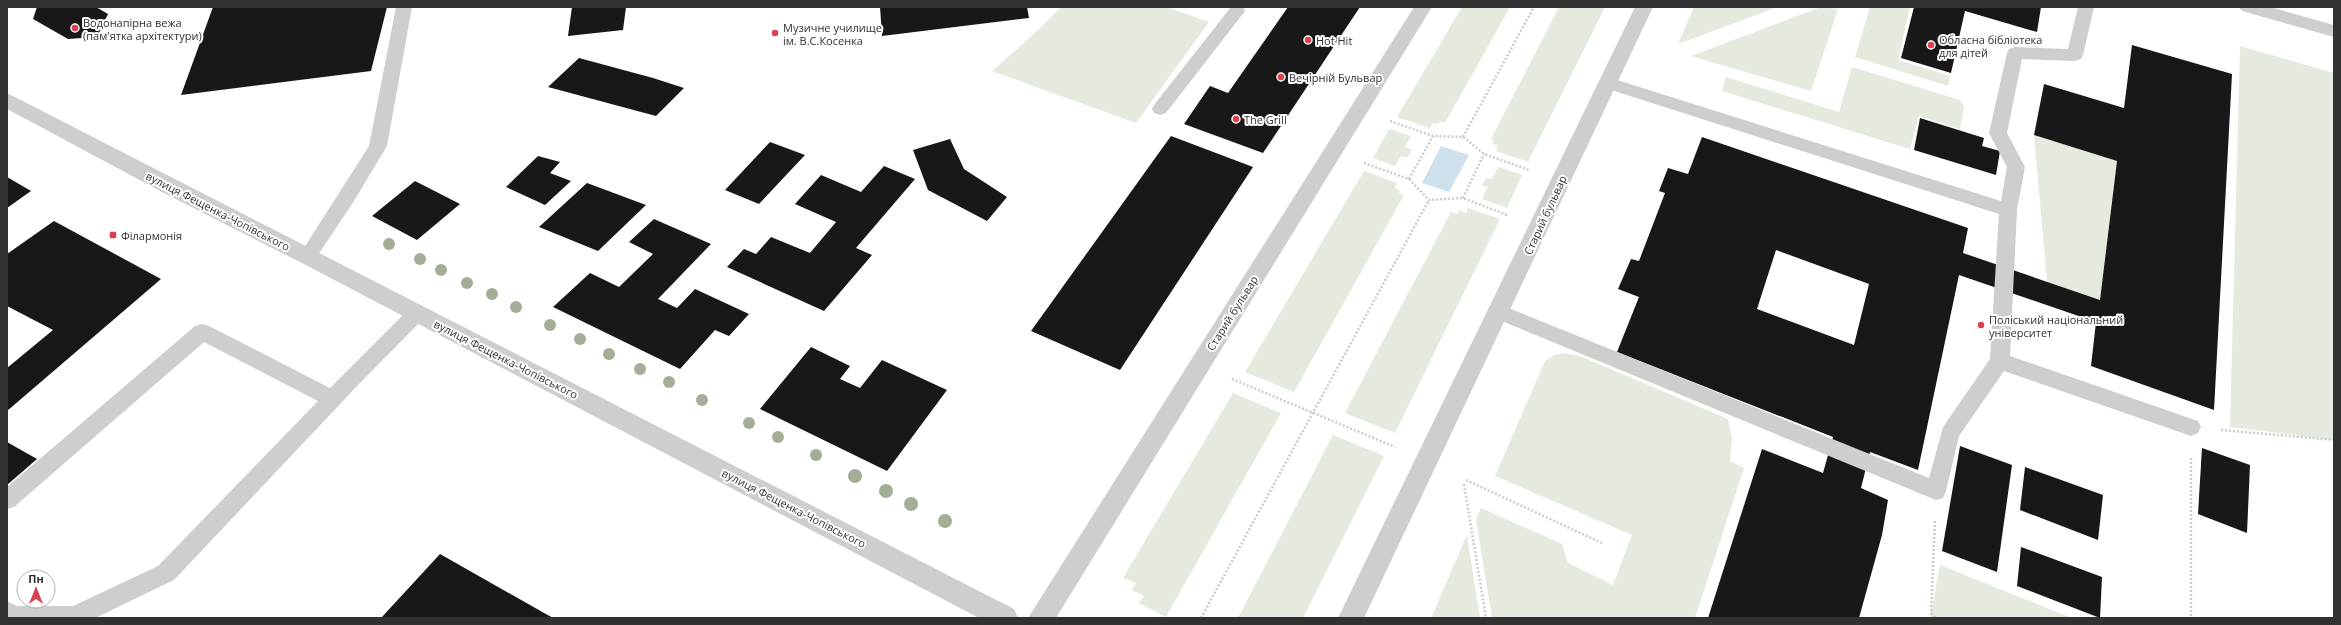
<svg xmlns="http://www.w3.org/2000/svg" width="2341" height="625" font-family="'Open Sans',sans-serif">
	<rect width="100%" height="100%" fill="#fff"/>
	<g fill="#e4eadd">
		<polygon points="1061,7 1167,7 1209,22 1136,123 992,71 1037,31"/>
		<polygon points="1462,7 1510,7 1445,123 1440,121 1438,124 1433,123 1430,128 1397,117"/>
		<polygon points="1559,7 1605,7 1528,162 1496,151 1498,146 1492,143 1494,140 1491,139"/>
		<polygon points="1694,7 1778,7 1678,44"/>
		<polygon points="1821,7 1838,9 1811,91 1691,56"/>
		<polygon points="1870,7 1910,7 1898,60 1950,76 1948,86 1855,57"/>
		<polygon points="2240,46 2334,73 2334,440 2230,427"/>
		<polygon points="1852,67 1960,100 1964,107 1960,129 1919,116 1910,149 1722,91 1726,77 1839,112"/>
		<polygon points="1389,129 1411,136 1405,147 1412,150 1407,158 1401,156 1395,166 1373,158"/>
		<polygon points="2034,135 2117,161 2100,300 2047,282"/>
		<polygon points="1498,167 1522,175 1507,208 1482,199 1488,187 1482,185 1486,178 1492,179"/>
		<polygon points="1364,171 1397,183 1395,188 1400,190 1399,193 1404,195 1294,392 1245,372"/>
		<polygon points="1468,208 1500,219 1395,433 1345,413 1451,212 1457,214 1459,210 1466,213"/>
		<polygon points="1565,353 1580,356 1728,419 1732,439 1730,461 1744,468 1695,618 1492,618 1476,520 1481,508 1562,544 1568,563 1613,585 1632,535 1495,476 1545,361 1554,355"/>
		<polygon points="1233,393 1281,413 1166,617 1139,603 1144,596 1132,590 1136,583 1123,578"/>
		<polygon points="1333,435 1384,456 1303,618 1238,618"/>
		<polygon points="1467,535 1480,618 1431,618"/>
		<polygon points="1940,565 2072,618 1930,618"/>
	</g>
	<polygon fill="#cee0eb" points="1441,146 1469,155 1449,192 1422,183"/>
	<g fill="#181818" fill-rule="evenodd">
		<polygon points="37,7 96,7 108,14 97,37 68,39 33,19"/>
		<polygon points="213,7 387,7 371,71 181,95"/>
		<polygon points="572,7 626,7 623,30 568,36"/>
		<polygon points="880,7 1027,7 1029,18 882,36"/>
		<polygon points="1288,7 1360,7 1263,153 1184,124 1210,86 1228,93"/>
		<polygon points="1914,7 2041,7 2037,32 1965,11 1951,73 1901,58"/>
		<path d="M2132 45 2232 74 2214 410 2091 366 2096 322 1959 275 1918 470 1870 452 1861 488 1888 500 1882 535 1859 618H1708L1762 449 1823 473 1833 437 1617 352 1639 297 1618 289 1631 259 1639 261 1665 193 1659 191 1668 168 1688 174 1702 137 1968 228 1963 253 2100 300 2117 161 2034 135 2044 84 2124 108ZM1776 250 1869 284 1854 345 1757 309Z"/>
		<polygon points="579,58 653,78 684,88 656,116 548,87"/>
		<polygon points="1920,118 1984,138 1982,146 2000,151 1996,175 1914,150"/>
		<polygon points="1171,136 1253,167 1120,370 1031,331"/>
		<polygon points="950,139 964,169 1007,197 987,221 928,190 913,150"/>
		<polygon points="770,142 805,155 759,204 725,190"/>
		<polygon points="538,156 560,162 550,173 571,181 545,205 506,187"/>
		<polygon points="884,166 915,179 856,248 872,255 824,311 727,267 744,249 756,254 771,237 810,253 836,222 795,204 821,175 861,192"/>
		<polygon points="7,177 31,191 7,208"/>
		<polygon points="415,181 460,204 417,240 372,216"/>
		<polygon points="587,183 646,205 598,251 539,227"/>
		<polygon points="654,219 711,244 658,299 677,308 695,289 749,314 729,336 715,330 680,369 553,307 590,273 619,287 653,254 629,242"/>
		<polygon points="54,221 161,279 7,411 7,368 53,330 7,306 7,254"/>
		<polygon points="811,347 850,366 840,379 860,388 882,360 947,390 887,471 760,409"/>
		<polygon points="7,442 37,459 7,485"/>
		<polygon points="1960,446 2012,465 1997,572 1942,551"/>
		<polygon points="2202,448 2250,465 2247,533 2198,514"/>
		<polygon points="2025,467 2103,495 2098,540 2020,510"/>
		<polygon points="2021,547 2102,577 2100,618 2017,586"/>
		<polygon points="440,554 553,618 381,618"/>
	</g>
	<g fill="none" stroke-linecap="round" stroke-linejoin="round">
		<g stroke="#cbcbcb" stroke-width="2.5" stroke-dasharray="2 2" stroke-linecap="butt">
			<polyline points="1390,121 1433,136 1463,137 1484,154 1529,170"/>
			<polyline points="1463,137 1534,7"/>
			<polyline points="1364,163 1409,179 1429,200 1463,198 1507,215"/>
			<polyline points="1409,179 1433,136"/>
			<polyline points="1463,198 1484,154"/>
			<polyline points="1232,379 1395,447"/>
			<polyline points="2221,430 2334,440"/>
			<polyline points="2191,458 2191,618"/>
			<polyline points="1466,480 1604,544"/>
			<polyline points="1464,484 1486,618"/>
			<polyline points="1935,521 1931,613 1936,618"/>
			<polyline points="1201,618 1429,200"/>
		</g>
		<g fill="#cecece" fill-rule="evenodd">
			<polygon points="396,7 412,7 387,146 354,201 314,261 308,263 302,261 299,256 302,251 369,146"/>
			<polygon points="1231,7 1243,7 1245,11 1166,113 1160,115 1154,113 1152,109 1154,105"/>
			<polygon points="2078,7 2094,7 2083,55 2081,59 2075,61 2022,59 2007,133 2025,167 2017,210 2010,356 2198,421 2201,427 2198,433 2191,436 2004,371 1959,436 1946,491 1943,498 1936,500 1492,317 1490,312 1492,307 1499,304 1506,307 1929,478 1943,427 1990,359 1999,214 1602,87 1600,83 1602,79 1608,77 1614,79 2001,201 2007,167 1989,133 2007,53 2009,49 2015,47 2068,49"/>
			<polygon points="417,305 424,308 427,313 424,318 359,384 174,580 95,618 7,618 7,601 17,606 73,606 158,566 318,401 204,342 14,507 7,509 7,487 195,326 202,324 209,326 330,388 410,308"/>
		</g>
		<g fill="#cecece" fill-rule="evenodd">
			<polygon points="1414,7 1432,7 1056,618 1028,618"/>
			<polygon points="1635,7 1653,7 1364,618 1338,618"/>
			<polygon points="2239,7 2270,7 2334,25 2334,37 2242,11"/>
		</g>
		<polygon fill="#cecece" fill-rule="evenodd" points="7,93 1014,609 1018,618 979,618 300,262 162,192 7,109"/>
	</g>
	<g fill="#a2ae96">
		<circle cx="389" cy="244" r="6"/>
		<circle cx="420" cy="259" r="6"/>
		<circle cx="441" cy="270" r="6"/>
		<circle cx="467" cy="283" r="6"/>
		<circle cx="492" cy="294" r="6"/>
		<circle cx="516" cy="307" r="6"/>
		<circle cx="550" cy="325" r="6"/>
		<circle cx="580" cy="339" r="6"/>
		<circle cx="609" cy="354" r="6"/>
		<circle cx="640" cy="369" r="6"/>
		<circle cx="669" cy="382" r="6"/>
		<circle cx="702" cy="400" r="6"/>
		<circle cx="749" cy="423" r="6"/>
		<circle cx="778" cy="437" r="6"/>
		<circle cx="816" cy="455" r="6"/>
		<circle cx="855" cy="476" r="7"/>
		<circle cx="886" cy="491" r="7"/>
		<circle cx="911" cy="504" r="7"/>
		<circle cx="945" cy="521" r="7"/>
	</g>
	<g fill="#dc3f4d" stroke="#fff" stroke-width="1.5">
		<circle cx="75" cy="28" r="4"/>
		<circle cx="775" cy="33" r="4"/>
		<circle cx="1308" cy="40" r="4"/>
		<circle cx="1931" cy="45" r="4"/>
		<circle cx="1281" cy="77" r="4"/>
		<circle cx="1236" cy="119" r="4"/>
		<rect x="109" y="231" width="8" height="8" rx="2"/>
		<circle cx="1981" cy="325" r="4"/>
	</g>
	<g text-anchor="middle" dominant-baseline="central" stroke-width="4" stroke-linejoin="round" paint-order="stroke">
		<g font-size="11" fill="#313131" stroke="#fff" text-anchor="start">
			<text x="83" y="22">Водонапірна вежа<tspan x="83" dy="13">(пам'ятка архітектури)</tspan></text>
			<text x="783" y="27">Музичне училище<tspan x="783" dy="13">ім. В.С.Косенка</tspan></text>
			<text x="1939" y="39">Обласна бібліотека<tspan x="1939" dy="13">для дітей</tspan></text>
			<text x="1316" y="40">Hot Hit</text>
			<text x="1289" y="77">Вечірній Бульвар</text>
			<text x="1244" y="119">The Grill</text>
			<text x="121" y="235">Філармонія</text>
			<text x="1989" y="319">Поліський національний<tspan x="1989" dy="13">університет</tspan></text>
		</g>
		<g font-size="11" fill="#313131" stroke="#fff">
			<text transform="translate(218 211) rotate(27)">вулиця Фещенка-Чопівського</text>
			<text transform="translate(1545 215) rotate(-65)">Старий бульвар</text>
			<text transform="translate(1232 313) rotate(-58)">Старий бульвар</text>
			<text transform="translate(506 359) rotate(27)">вулиця Фещенка-Чопівського</text>
			<text transform="translate(794 508) rotate(27)">вулиця Фещенка-Чопівського</text>
		</g>
	</g>
	<rect width="2341" height="625" fill="none" stroke="#313131" stroke-width="16"/>
	<g transform="translate(36 589)"><circle r="19" fill="#ffffff" stroke="#adadad"/>
	<path d="M0-3L7 15L0 10L-7 15Z" fill="#dc3f4d"/>
	<text y="-6" font-size="11" font-weight="bold" text-anchor="middle" fill="#313131">Пн</text>
	</g>
</svg>
